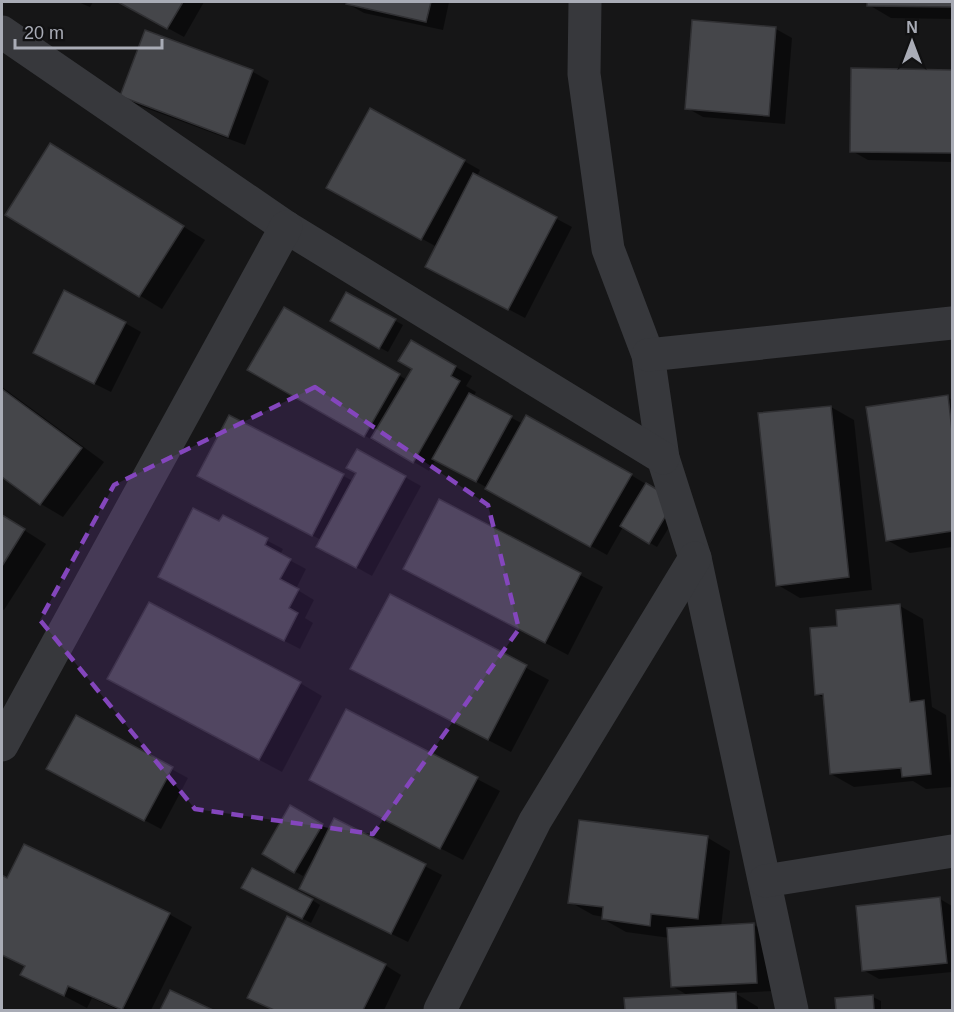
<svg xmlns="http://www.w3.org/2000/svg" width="954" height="1012" font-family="Arial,sans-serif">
	<rect width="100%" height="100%" fill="#161617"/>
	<g fill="#0007">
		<polygon points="78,2 93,2 90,7"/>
		<polygon points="120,2 204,2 184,37"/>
		<polygon points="348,2 449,2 443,30 364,13 348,4"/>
		<polygon points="869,2 952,2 952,19 891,18 869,5"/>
		<polygon points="776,29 792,38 785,124 703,117 687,108"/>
		<polygon points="146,32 253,72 269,81 245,145 138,105 121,96"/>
		<polygon points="852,69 952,71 952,162 868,160 852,151"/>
		<polygon points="73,158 205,240 162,309 7,215"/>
		<polygon points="464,161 480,170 477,176 572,227 525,318 443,275 437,247 344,196"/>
		<polygon points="347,294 403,325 388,352 332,321"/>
		<polygon points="285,309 407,380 414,369 411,342 472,376 466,386 476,392 473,397 523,424 631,475 682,506 657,547 623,527 607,555 436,459 429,471 382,443 381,445 249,369"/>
		<polygon points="125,323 141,332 111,392 51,362"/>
		<polygon points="2,387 104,462 63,517 41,504 2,475"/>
		<polygon points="947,397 952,400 952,547 910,553 887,540"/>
		<polygon points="831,407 854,420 872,590 800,598 778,585"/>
		<polygon points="230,417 353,481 405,477 421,486 372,576 334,555 321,540 215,484"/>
		<polygon points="440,501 603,587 568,655 405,569"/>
		<polygon points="2,516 46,544 4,610 2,609"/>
		<polygon points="223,517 283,549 280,555 306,569 296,589 314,600 305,618 313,623 300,649 176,585"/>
		<polygon points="390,596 549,680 511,752 375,681"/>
		<polygon points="900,606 923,619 932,707 946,715 952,787 926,789 913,781 854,787 831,774 824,698 817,694 839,627"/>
		<polygon points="300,683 322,696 282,772 132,692"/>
		<polygon points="347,711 500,791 463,860 333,793"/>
		<polygon points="76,717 188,778 161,829 65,778"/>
		<polygon points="291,807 330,830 335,820 442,875 408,942 301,889 314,862 312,861 303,876 264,854"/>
		<polygon points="708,838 730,851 721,927 754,925 770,934 773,991 735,993 758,1007 758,1010 627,1010 626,999 689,996 672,986 670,938 626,932 603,919 604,917 593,915 570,902"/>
		<polygon points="2,877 7,880 169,914 192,927 151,1010 118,1010 92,998 87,1008 22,974 26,967 2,955"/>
		<polygon points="251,892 312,900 320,905 311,923"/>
		<polygon points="940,899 952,906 952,972 879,979 863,970"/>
		<polygon points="385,965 401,975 384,1010 274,1010 249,997"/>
		<polygon points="171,992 209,1010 162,1010"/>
		<polygon points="873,997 881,1001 881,1010 837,1010 836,999"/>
	</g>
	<g fill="#45464a" stroke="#303033" stroke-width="1.5">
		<polygon points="118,2 183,2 167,29"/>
		<polygon points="347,2 431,2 426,22 346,4"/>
		<polygon points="867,2 952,2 952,7 867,6"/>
		<polygon points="692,20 776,27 769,116 685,109"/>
		<polygon points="145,30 253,70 228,137 120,96"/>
		<polygon points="851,68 952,70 952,153 850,152"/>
		<polygon points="370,108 465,160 421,240 326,188"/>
		<polygon points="50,143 184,226 139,297 5,215"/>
		<polygon points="473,173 557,217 508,310 425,267"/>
		<polygon points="64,290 126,322 94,384 33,353"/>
		<polygon points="346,292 396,319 379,349 330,321"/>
		<polygon points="284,307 400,374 364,437 247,370"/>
		<polygon points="411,340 456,366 451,376 460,381 413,463 371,438 412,369 398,361"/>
		<polygon points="2,389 82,448 40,505 2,477"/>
		<polygon points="469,393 512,416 476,482 432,459"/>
		<polygon points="948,395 952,431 952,531 886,541 866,407"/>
		<polygon points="831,406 849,577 776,586 758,413"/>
		<polygon points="229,415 344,474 312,536 197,476"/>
		<polygon points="526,415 632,474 590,547 485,489"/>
		<polygon points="357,449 406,476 356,568 316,547 356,473 346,468"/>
		<polygon points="646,483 675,500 649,544 620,526"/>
		<polygon points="439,499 581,573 545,643 403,569"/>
		<polygon points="193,508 219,521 223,515 268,538 265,545 291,559 280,579 299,589 289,608 298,613 284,641 158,577"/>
		<polygon points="2,515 25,529 2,566"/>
		<polygon points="390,594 527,665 488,740 350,669"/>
		<polygon points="149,602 301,682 259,760 107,679"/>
		<polygon points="900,604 910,702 924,700 931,774 902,777 901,768 830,774 823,694 815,695 810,628 837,626 836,610"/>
		<polygon points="346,709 478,777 440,849 309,780"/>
		<polygon points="76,715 173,767 144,821 46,769"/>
		<polygon points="290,805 323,824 294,873 262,854"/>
		<polygon points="334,818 426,864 391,934 299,889"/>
		<polygon points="579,820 708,836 698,919 651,914 650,926 602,919 603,907 568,903"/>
		<polygon points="24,844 170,913 122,1010 68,986 64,996 20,975 25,966 2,955 2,875 7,878"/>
		<polygon points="252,868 313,899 302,919 241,888"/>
		<polygon points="940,897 947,963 862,971 856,906"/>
		<polygon points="287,916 386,964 363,1010 274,1010 247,998"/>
		<polygon points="754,923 757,983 671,987 667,928"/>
		<polygon points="170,990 213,1010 160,1010"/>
		<polygon points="736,992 737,1010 625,1010 624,998"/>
		<polygon points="873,995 874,1010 836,1010 835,998"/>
	</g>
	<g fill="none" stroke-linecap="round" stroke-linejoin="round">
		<g stroke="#37383c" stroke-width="33">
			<polyline points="585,2 584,74 608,249 648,355 663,458 695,558 792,1010"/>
			<polyline points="2,32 286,227 663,458"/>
			<polyline points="648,355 952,323"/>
			<polyline points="2,745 286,227"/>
			<polyline points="765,881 952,851"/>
			<polyline points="440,1010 535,821 695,558"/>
		</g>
	</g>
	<path fill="#8446bd" fill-opacity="0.2" stroke="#8446bd" stroke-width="4.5" stroke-dasharray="12 8" stroke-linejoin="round" d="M315 387 488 505 519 629 373 834 195 809 40 620 114 485Z"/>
	<rect width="954" height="1012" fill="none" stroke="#a9acb6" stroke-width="6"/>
	<g transform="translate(912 42)" stroke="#111112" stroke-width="4.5" paint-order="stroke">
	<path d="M0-4.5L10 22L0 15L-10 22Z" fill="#a9acb6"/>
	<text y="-9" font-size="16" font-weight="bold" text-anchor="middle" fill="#a9acb6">N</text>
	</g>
	<path d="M15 39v9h147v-9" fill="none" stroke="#a9acb6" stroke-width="3"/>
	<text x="24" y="39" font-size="18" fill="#a9acb6" stroke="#111112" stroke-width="4.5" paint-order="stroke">20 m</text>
</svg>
